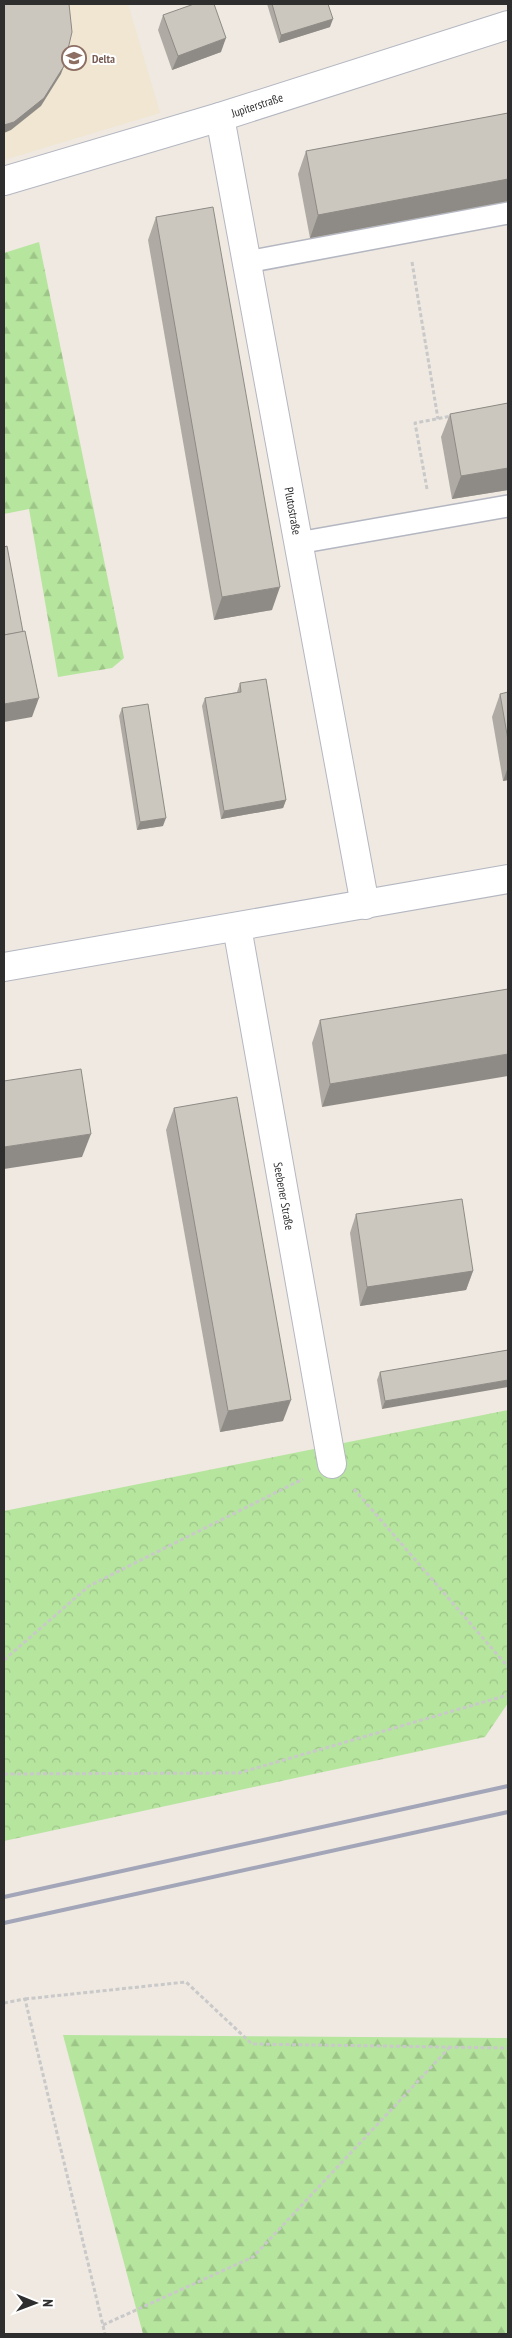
<svg xmlns="http://www.w3.org/2000/svg" width="512" height="2338" font-family="'PT Sans Narrow',sans-serif">
	<defs>
		<pattern id="forest-firs" width="22" height="20" patternUnits="userSpaceOnUse" patternTransform="scale(1.25)"><rect width="22" height="20" fill="#b6e59e"/><path d="M5 1l3.5 6h-7zM16 11l3.5 6h-7z" fill="#9dc588"/></pattern>
		<pattern id="park-crowns" width="20" height="18" patternUnits="userSpaceOnUse" patternTransform="scale(1.25)"><rect width="20" height="18" fill="#b6e59e"/><path d="M2 6a3 3 0 1 1 6 0M12 15a3 3 0 1 1 6 0" fill="none" stroke="#9dc588"/></pattern>
	</defs>
	<rect width="100%" height="100%" fill="#efe9e1"/>
	<polygon fill="#f0e6d1" points="4,4 128,4 160,113 4,160"/>
	<g fill="url(#forest-firs)">
		<polygon points="39,242 124,658 112,668 58,677 29,509 4,514 4,253"/>
		<polygon points="63,2035 508,2038 508,2334 143,2334"/>
	</g>
	<polygon fill="url(#park-crowns)" points="508,1410 508,1703 485,1737 4,1841 4,1511"/>
	<g fill="none" stroke-linecap="round" stroke-linejoin="round">
		<defs>
			<g id="lane">
				<polyline points="247,262 508,213"/>
				<polyline points="298,543 508,506"/>
			</g>
			<g id="street">
				<polyline points="220,117 365,905"/>
				<polyline points="4,181 220,117 508,25"/>
				<polyline points="237,927 332,1464"/>
			</g>
			<polyline id="secondary" points="4,967 508,879"/>
		</defs>
		<use href="#lane" stroke="#b4b7c1" stroke-width="24"/>
		<use href="#street" stroke="#b4b7c1" stroke-width="30"/>
		<use href="#secondary" stroke="#b4b7c1" stroke-width="30"/>
		<g stroke="#c9c9c9" stroke-width="3" stroke-dasharray="4 2.5" stroke-linecap="butt">
			<polyline points="412,262 438,419"/>
			<polyline points="427,489 415,423 451,416"/>
			<polyline points="354,1489 508,1667"/>
			<polyline points="4,1660 89,1586 303,1479"/>
			<polyline points="4,1774 239,1773 508,1695"/>
			<polyline points="25,1999 186,1982 252,2044 508,2048"/>
			<polyline points="4,2003 25,1999 105,2334"/>
			<polyline points="103,2325 253,2257 450,2047"/>
		</g>
		<use href="#lane" stroke="#fff" stroke-width="21"/>
		<use href="#street" stroke="#fff" stroke-width="28"/>
		<use href="#secondary" stroke="#fff" stroke-width="28"/>
		<g stroke="#a3a6b8" stroke-width="4">
			<polyline points="4,1897 508,1786"/>
			<polyline points="4,1923 508,1812"/>
		</g>
	</g>
	<g fill="#afaba4">
		<polygon points="267,4 328,4 330,27 279,43"/>
		<polygon points="163,15 221,52 172,70 158,30"/>
		<polygon points="508,113 508,201 310,238 298,174 306,151"/>
		<polygon points="156,217 272,610 214,620 148,240"/>
		<polygon points="508,403 508,490 452,499 441,437 450,414"/>
		<polygon points="240,683 286,800 283,808 221,819 202,706 205,698 237,692"/>
		<polygon points="508,692 508,780 503,781 492,717 500,694"/>
		<polygon points="122,708 163,826 137,830 119,716"/>
		<polygon points="508,989 322,1107 312,1043 320,1020"/>
		<polygon points="174,1108 283,1421 220,1432 166,1130"/>
		<polygon points="356,1214 473,1271 466,1290 360,1306 350,1233"/>
		<polygon points="508,1350 382,1409 377,1380 380,1372"/>
	</g>
	<g fill="#8e8b86">
		<polygon points="333,19 330,27 279,43 281,35"/>
		<polygon points="226,38 221,52 172,70 178,56"/>
		<polygon points="64,66 61,74 41,106 11,130 4,133 4,125"/>
		<polygon points="508,179 508,201 310,238 318,215"/>
		<polygon points="508,468 508,490 452,499 461,476"/>
		<polygon points="280,587 272,610 214,620 222,597"/>
		<polygon points="39,698 32,717 4,722 4,704"/>
		<polygon points="508,767 508,780 503,781"/>
		<polygon points="286,800 283,808 221,819 224,811"/>
		<polygon points="166,818 163,826 137,830 140,822"/>
		<polygon points="508,1054 508,1076 322,1107 330,1084"/>
		<polygon points="91,1134 82,1157 4,1169 4,1147"/>
		<polygon points="473,1271 466,1290 360,1306 367,1287"/>
		<polygon points="508,1380 508,1387 382,1409 385,1401"/>
		<polygon points="291,1400 283,1421 220,1432 228,1411"/>
	</g>
	<g fill="#cbc7bf" stroke="#8e8b86">
		<polygon points="4,4 69,4 72,32 64,66 44,98 14,122 4,125"/>
		<polygon points="194,4 214,4 226,38 178,56 163,15"/>
		<polygon points="272,4 328,4 333,19 281,35"/>
		<polygon points="508,113 508,179 318,215 306,151"/>
		<polygon points="213,207 280,587 222,597 156,217"/>
		<polygon points="508,403 508,468 461,476 450,414"/>
		<polygon points="7,546 23,632 4,635 4,547"/>
		<polygon points="25,631 39,698 4,704 4,635"/>
		<polygon points="266,679 286,800 224,811 205,698 241,692 240,683"/>
		<polygon points="508,692 508,740 500,694"/>
		<polygon points="148,704 166,818 140,822 122,708"/>
		<polygon points="508,989 508,1054 330,1084 320,1020"/>
		<polygon points="81,1069 91,1134 4,1147 4,1081"/>
		<polygon points="237,1097 291,1400 228,1411 174,1108"/>
		<polygon points="462,1199 473,1271 367,1287 356,1214"/>
		<polygon points="508,1350 508,1380 385,1401 380,1372"/>
	</g>
	<defs>
		<symbol id="school-ring" viewBox="-11 -11 22 22"><circle r="9.5" fill="#fff" stroke="#8d6e63" stroke-width="1.5"/><path d="M0-5L7-2L0 1L-7-2ZM-4 1L0 2.5L4 1V4Q0 6-4 4Z" fill="#8d6e63"/></symbol>
	</defs>
	<g fill-rule="evenodd">
		<use href="#school-ring" x="60" y="44" width="28" height="28"/>
	</g>
	<g text-anchor="middle" dominant-baseline="central" stroke-width="4" stroke-linejoin="round" paint-order="stroke">
		<g font-size="12" font-weight="bold" fill="#785e54" stroke="#fff" text-anchor="start">
			<text x="92" y="58">Delta</text>
		</g>
		<g font-size="12" fill="#2e2e2e" stroke="#fff">
			<text transform="translate(257 105) rotate(-18)">Jupiterstraße</text>
			<text transform="translate(293 511) rotate(80)">Plutostraße</text>
			<text transform="translate(284 1196) rotate(80)">Seebener Straße</text>
		</g>
	</g>
	<rect width="512" height="2338" fill="none" stroke="#2e2e2e" stroke-width="10"/>
	<g transform="translate(35 2303) rotate(91)" stroke="#ffffff" stroke-width="4" paint-order="stroke">
	<path d="M0-4L9 19L0 12L-9 19Z" fill="#2e2e2e"/>
	<text y="-8" font-size="14" font-weight="bold" text-anchor="middle" fill="#2e2e2e">N</text>
	</g>
</svg>
